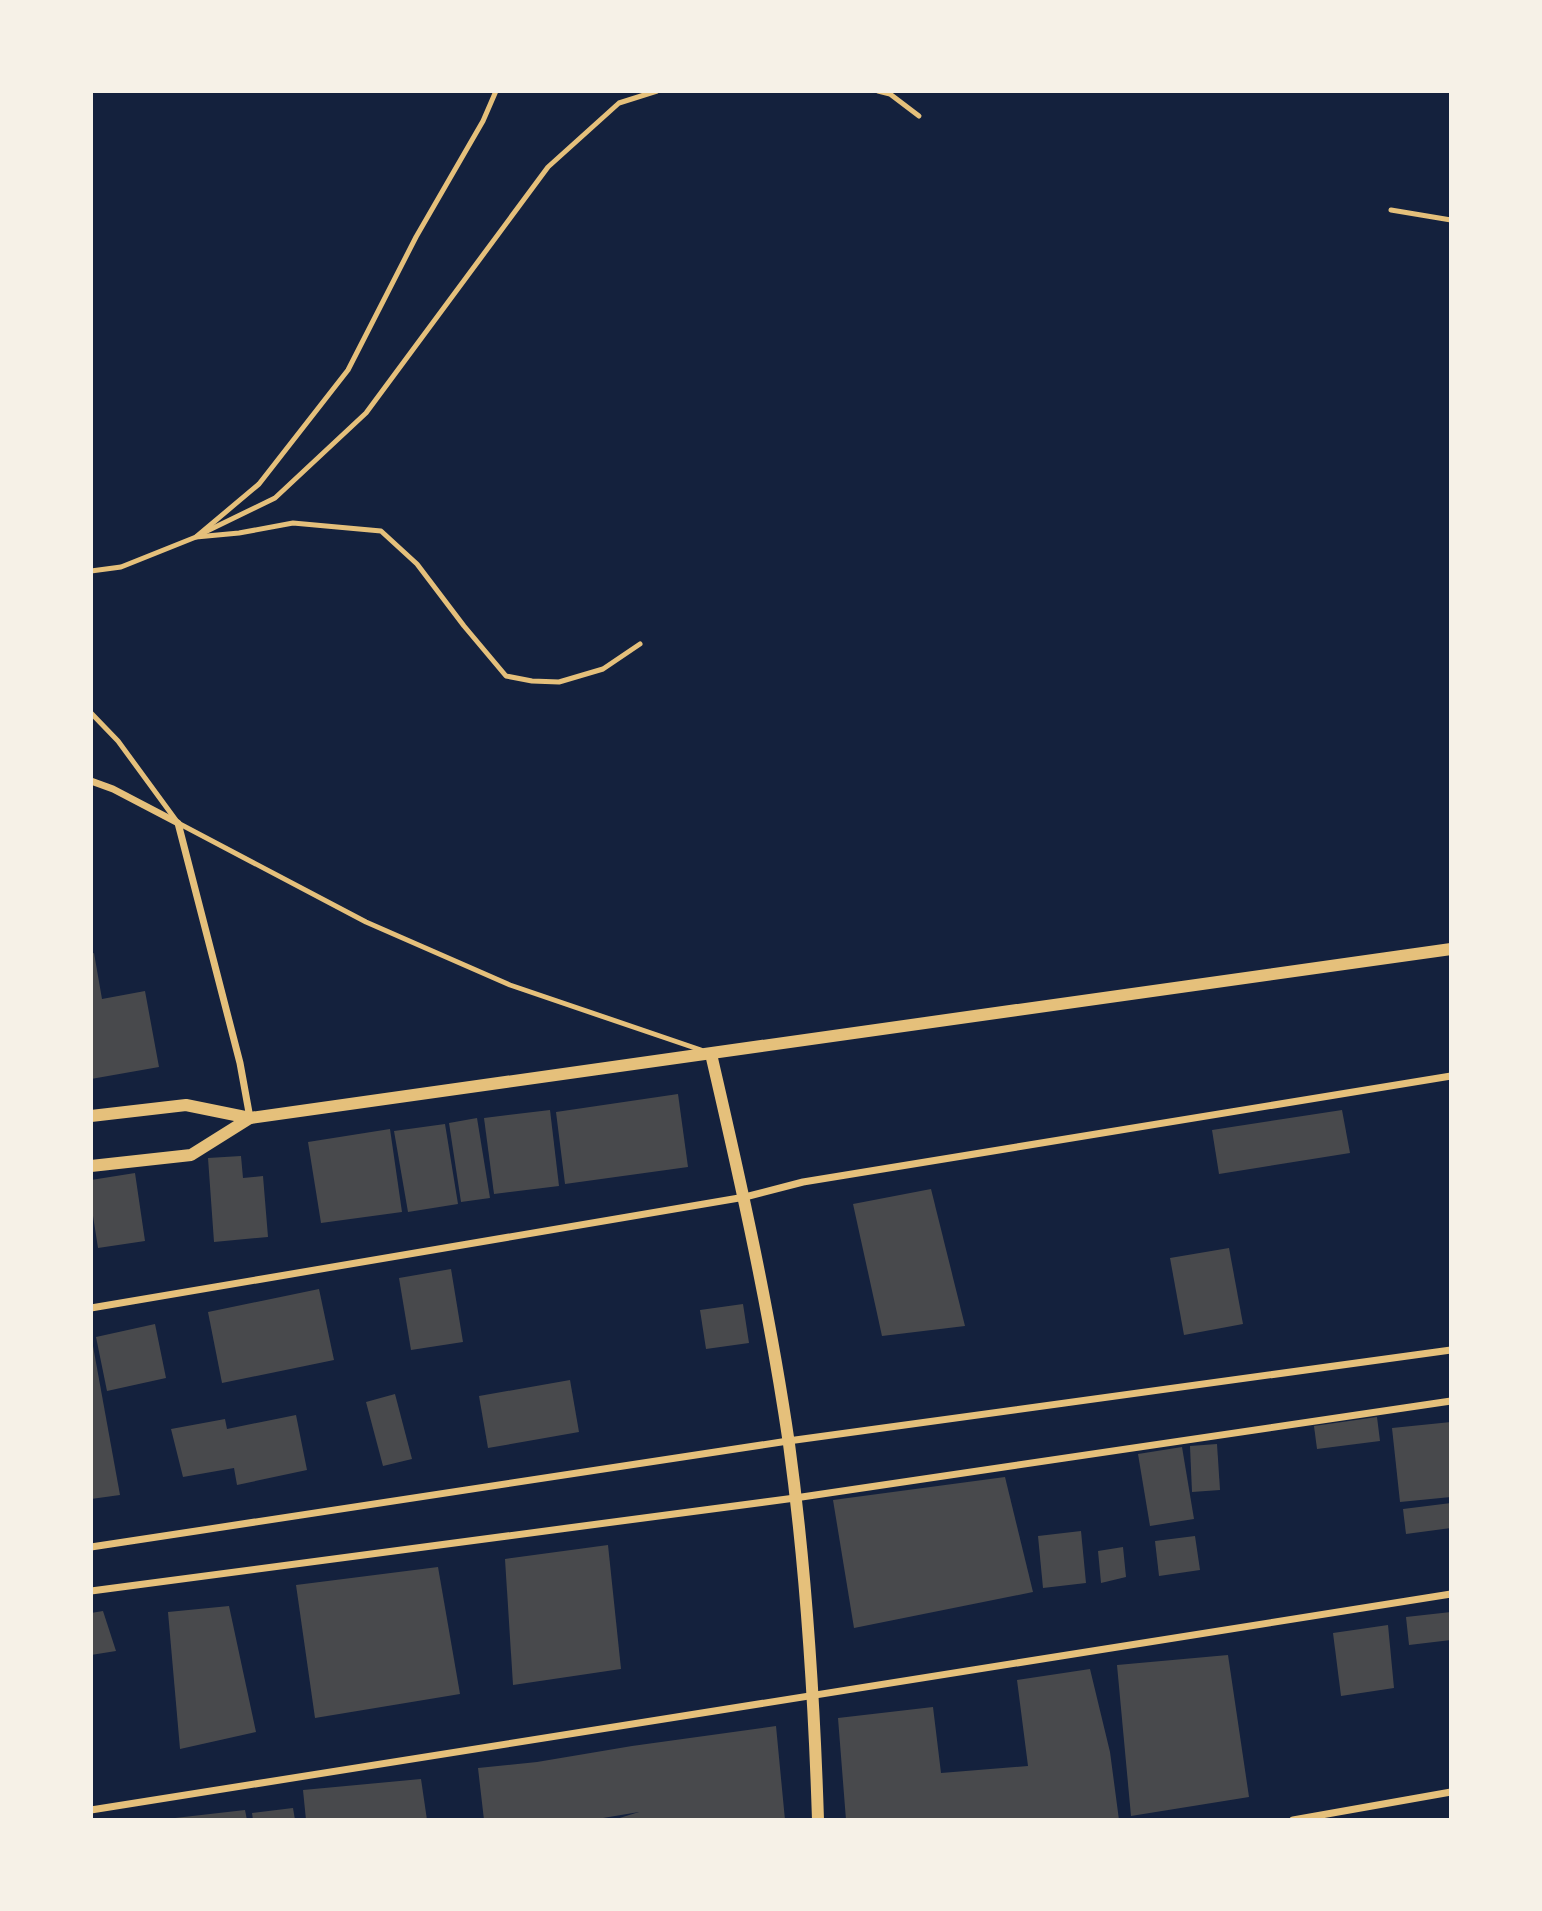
<svg xmlns="http://www.w3.org/2000/svg" width="1542" height="1911" font-family="'Asap Condensed',sans-serif">
	<rect width="100%" height="100%" fill="#14213d"/>
	<g fill="#48494c">
		<polygon points="94,953 102,999 145,991 159,1067 91,1079 91,954"/>
		<polygon points="678,1094 688,1167 565,1184 556,1112"/>
		<polygon points="550,1110 559,1186 494,1194 484,1118"/>
		<polygon points="1342,1110 1350,1153 1219,1174 1212,1130"/>
		<polygon points="477,1118 490,1198 461,1202 449,1123"/>
		<polygon points="445,1124 458,1204 408,1212 394,1131"/>
		<polygon points="390,1129 402,1212 321,1223 308,1142"/>
		<polygon points="241,1156 243,1178 263,1176 268,1237 214,1242 208,1158"/>
		<polygon points="135,1173 145,1241 98,1248 91,1203 91,1180"/>
		<polygon points="931,1189 965,1326 882,1336 853,1204"/>
		<polygon points="1229,1248 1243,1324 1184,1335 1170,1258"/>
		<polygon points="451,1269 463,1342 411,1350 399,1278"/>
		<polygon points="319,1289 334,1360 222,1383 208,1312"/>
		<polygon points="743,1304 749,1343 706,1349 700,1310"/>
		<polygon points="155,1324 166,1378 107,1391 96,1337"/>
		<polygon points="91,1335 120,1495 91,1499"/>
		<polygon points="570,1380 579,1432 488,1448 479,1396"/>
		<polygon points="395,1394 412,1459 383,1466 366,1402"/>
		<polygon points="296,1415 307,1470 237,1485 234,1468 183,1477 171,1429 225,1419 227,1429"/>
		<polygon points="1377,1417 1380,1441 1317,1449 1314,1426"/>
		<polygon points="1451,1422 1451,1497 1400,1502 1392,1428"/>
		<polygon points="1217,1444 1220,1490 1192,1492 1190,1446"/>
		<polygon points="1182,1447 1194,1519 1150,1526 1138,1454"/>
		<polygon points="1005,1477 1033,1592 854,1628 833,1500"/>
		<polygon points="1451,1503 1451,1528 1406,1534 1403,1509"/>
		<polygon points="1081,1531 1086,1583 1043,1588 1038,1536"/>
		<polygon points="1195,1536 1200,1570 1159,1576 1155,1541"/>
		<polygon points="608,1545 621,1669 513,1685 505,1559"/>
		<polygon points="1123,1547 1126,1577 1101,1583 1098,1551"/>
		<polygon points="438,1567 460,1694 315,1718 296,1585"/>
		<polygon points="229,1606 256,1732 180,1749 168,1612"/>
		<polygon points="103,1611 116,1651 91,1655 91,1613"/>
		<polygon points="1451,1612 1451,1640 1409,1645 1406,1617"/>
		<polygon points="1388,1625 1394,1688 1341,1696 1333,1633"/>
		<polygon points="1228,1655 1249,1797 1131,1816 1117,1665"/>
		<polygon points="1090,1669 1110,1752 1119,1820 846,1820 838,1718 933,1707 941,1773 1028,1766 1017,1680"/>
		<polygon points="776,1726 785,1820 613,1820 639,1812 591,1820 484,1820 478,1768 537,1762 632,1746"/>
		<polygon points="421,1779 427,1820 306,1820 303,1790"/>
		<polygon points="293,1808 295,1820 253,1820 252,1813"/>
		<polygon points="245,1810 247,1820 175,1820 175,1818"/>
	</g>
	<g fill="none" stroke-linecap="round" stroke-linejoin="round">
		<g stroke="#e5c07b" stroke-width="5">
			<polyline points="878,91 890,94 919,116"/>
			<polyline points="1391,210 1451,220"/>
			<polyline points="205,532 275,498 366,413 548,167 619,103 657,91"/>
			<polyline points="196,537 239,533 293,523 381,531 417,564 464,626 506,676 532,681 559,682 603,669 640,644"/>
			<polyline points="91,571 121,567 196,537 259,484 348,370 416,237 483,121 496,91"/>
			<polyline points="91,713 118,741 178,823 366,922 510,985 701,1050"/>
		</g>
		<g stroke="#e5c07b" stroke-width="7">
			<polyline points="91,781 113,789 178,823 240,1063 250,1118"/>
			<polyline points="91,1308 745,1197 803,1182 1451,1076"/>
			<polyline points="91,1547 788,1441 1451,1350"/>
			<polyline points="91,1591 795,1498 1451,1401"/>
			<polyline points="91,1810 1451,1594"/>
			<polyline points="1293,1820 1451,1792"/>
		</g>
		<g stroke="#e5c07b" stroke-width="12">
			<path d="M711 1054C741 1183 770 1313 789 1444 806 1569 814 1694 818 1820"/>
			<polyline points="91,1116 186,1105 250,1118 1451,949"/>
			<polyline points="91,1166 191,1155 250,1118"/>
		</g>
	</g>
	<rect width="1542" height="1911" fill="none" stroke="#f6f1e7" stroke-width="186"/>
</svg>
